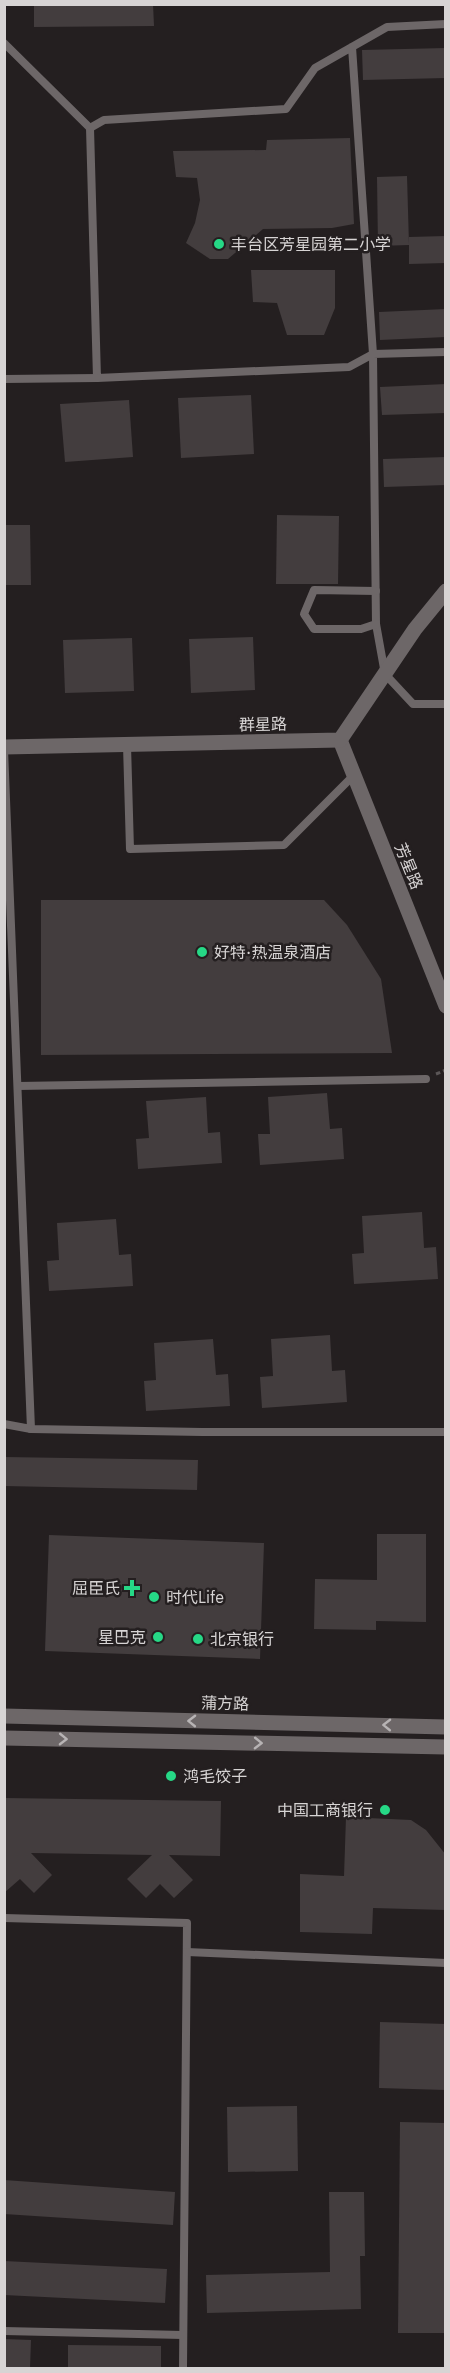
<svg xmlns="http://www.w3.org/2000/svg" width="450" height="2373" font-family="'IBM Plex Sans','Noto Sans SC',sans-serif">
	<rect width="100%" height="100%" fill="#241f20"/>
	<g fill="#433d3e">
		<polygon points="34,4 153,4 154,26 34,27"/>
		<polygon points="446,48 446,78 363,80 362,50"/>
		<polygon points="350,138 354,224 332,228 263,229 228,259 210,259 186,243 195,223 200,200 197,178 176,177 173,151 266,150 267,140"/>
		<polygon points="407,176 409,245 378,246 377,177"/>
		<polygon points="446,236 446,263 409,264 409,237"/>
		<polygon points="251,270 335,270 335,308 324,335 287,335 277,303 253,302"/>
		<polygon points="446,309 446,337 380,340 379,312"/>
		<polygon points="446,384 446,413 382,415 380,387"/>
		<polygon points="251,395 254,454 181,458 178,398"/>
		<polygon points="129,400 133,457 65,462 60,404"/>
		<polygon points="446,457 446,485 384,487 383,459"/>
		<polygon points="277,515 339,516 338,584 276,584"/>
		<polygon points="4,525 30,525 31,585 4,585"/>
		<polygon points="253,637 255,690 191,693 189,639"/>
		<polygon points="132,638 134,691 65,693 63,640"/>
		<polygon points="41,900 324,900 347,925 381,979 392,1053 41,1055"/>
		<polygon points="327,1093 330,1129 342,1128 344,1159 260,1165 258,1134 270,1134 268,1097"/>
		<polygon points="206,1097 208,1133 220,1132 222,1163 138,1169 136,1139 149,1138 146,1101"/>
		<polygon points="422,1212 424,1248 436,1247 438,1279 354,1284 352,1254 364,1253 362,1216"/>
		<polygon points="116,1219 119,1255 131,1254 133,1286 49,1291 47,1261 59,1260 57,1223"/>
		<polygon points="330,1335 332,1371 345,1370 347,1402 262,1408 260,1377 273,1376 271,1339"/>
		<polygon points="213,1339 216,1375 228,1374 230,1406 146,1411 144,1381 156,1380 154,1343"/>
		<polygon points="4,1457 198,1460 197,1490 4,1486"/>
		<polygon points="377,1534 426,1534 426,1622 376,1621 376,1630 314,1629 315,1579 377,1580"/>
		<polygon points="49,1535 264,1543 260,1659 45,1651"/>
		<polygon points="4,1798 221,1801 220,1856 169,1855 193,1880 174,1898 160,1884 146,1898 127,1879 152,1855 31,1853 52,1875 34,1893 20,1879 4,1893"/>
		<polygon points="346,1817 411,1820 426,1830 446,1855 446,1910 373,1908 372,1934 300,1932 300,1874 344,1876"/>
		<polygon points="380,2022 446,2024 446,2090 379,2088"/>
		<polygon points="297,2106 298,2171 228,2172 227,2107"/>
		<polygon points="400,2122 446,2123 446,2333 398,2333"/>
		<polygon points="4,2180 175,2192 173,2225 4,2214"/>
		<polygon points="329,2192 364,2192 365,2256 360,2256 361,2309 207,2313 206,2275 330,2272"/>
		<polygon points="4,2261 167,2269 165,2303 4,2295"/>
		<polygon points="4,2339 31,2340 30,2368 4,2368"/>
		<polygon points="68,2345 161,2346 161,2368 68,2368"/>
	</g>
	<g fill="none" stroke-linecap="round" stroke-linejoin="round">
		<polyline stroke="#5b5657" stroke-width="3" stroke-dasharray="4.5 3" stroke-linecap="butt" points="436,1074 446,1070"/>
		<g stroke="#6d6768" stroke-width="8">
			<polyline points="4,43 90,128"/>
			<polyline points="352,47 373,354 349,367 97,378 90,128 104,120 286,109 315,68 387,27 446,24"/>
			<polyline points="446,352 373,354 376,624 385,674 413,704 446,704"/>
			<polyline points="4,379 97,378"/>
			<polyline points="376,591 314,590 304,614 314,629 361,629 376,624"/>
			<polyline points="127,745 130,849 284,845 354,775"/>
			<polyline points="4,749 31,1429"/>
			<polyline points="18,1086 426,1079"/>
			<polyline points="4,1424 31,1429 202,1432 446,1432"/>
			<polyline points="4,1918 187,1923 183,2368"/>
			<polyline points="187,1952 446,1963"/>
			<polyline points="4,2331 183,2335"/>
		</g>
		<polyline stroke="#6d6768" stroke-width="15" points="340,740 446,1006"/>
		<g stroke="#6d6768" stroke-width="15">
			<polyline points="4,747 340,740 415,629 446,591"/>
			<polyline points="4,1716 446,1727"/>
			<polyline points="4,1738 446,1747"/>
		</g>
	</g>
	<defs><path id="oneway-chevron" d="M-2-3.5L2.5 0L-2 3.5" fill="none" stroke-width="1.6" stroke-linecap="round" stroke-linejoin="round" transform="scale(1.5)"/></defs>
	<g stroke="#b7b3b4">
		<use href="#oneway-chevron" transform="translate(192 1721) rotate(-179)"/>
		<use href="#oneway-chevron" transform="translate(387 1725) rotate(-179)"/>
		<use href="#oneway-chevron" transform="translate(63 1739) rotate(1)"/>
		<use href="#oneway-chevron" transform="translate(258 1743) rotate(1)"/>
	</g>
	<g fill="#26d886" stroke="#241f20" stroke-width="2">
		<circle cx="219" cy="244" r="6"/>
		<circle cx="202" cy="952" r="6"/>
		<path d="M129 1579h6v6h6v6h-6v6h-6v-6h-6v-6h6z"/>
		<circle cx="154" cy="1597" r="6"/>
		<circle cx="158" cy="1637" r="6"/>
		<circle cx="198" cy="1639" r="6"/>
		<circle cx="171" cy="1776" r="6"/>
		<circle cx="385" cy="1810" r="6"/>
	</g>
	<g text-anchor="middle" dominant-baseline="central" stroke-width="5" stroke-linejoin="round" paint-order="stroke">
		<g font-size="16" fill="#d7d4d4" stroke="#241f20" text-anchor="start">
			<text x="231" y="244">丰台区芳星园第二小学</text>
			<text x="214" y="952">好特·热温泉酒店</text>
			<text x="120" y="1588" text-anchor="end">屈臣氏</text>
			<text x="166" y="1597">时代Life</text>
			<text x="146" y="1637" text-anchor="end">星巴克</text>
			<text x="210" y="1639">北京银行</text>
			<text x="183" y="1776">鸿毛饺子</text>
			<text x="373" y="1810" text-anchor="end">中国工商银行</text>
		</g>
		<g font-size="16" fill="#d7d4d4" stroke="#241f20">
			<text transform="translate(263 724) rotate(-1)">群星路</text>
			<text transform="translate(409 866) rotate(68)">芳星路</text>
			<text transform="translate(225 1703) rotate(1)">蒲方路</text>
		</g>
	</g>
	<rect width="450" height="2373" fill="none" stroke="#d7d4d4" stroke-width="12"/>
</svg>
